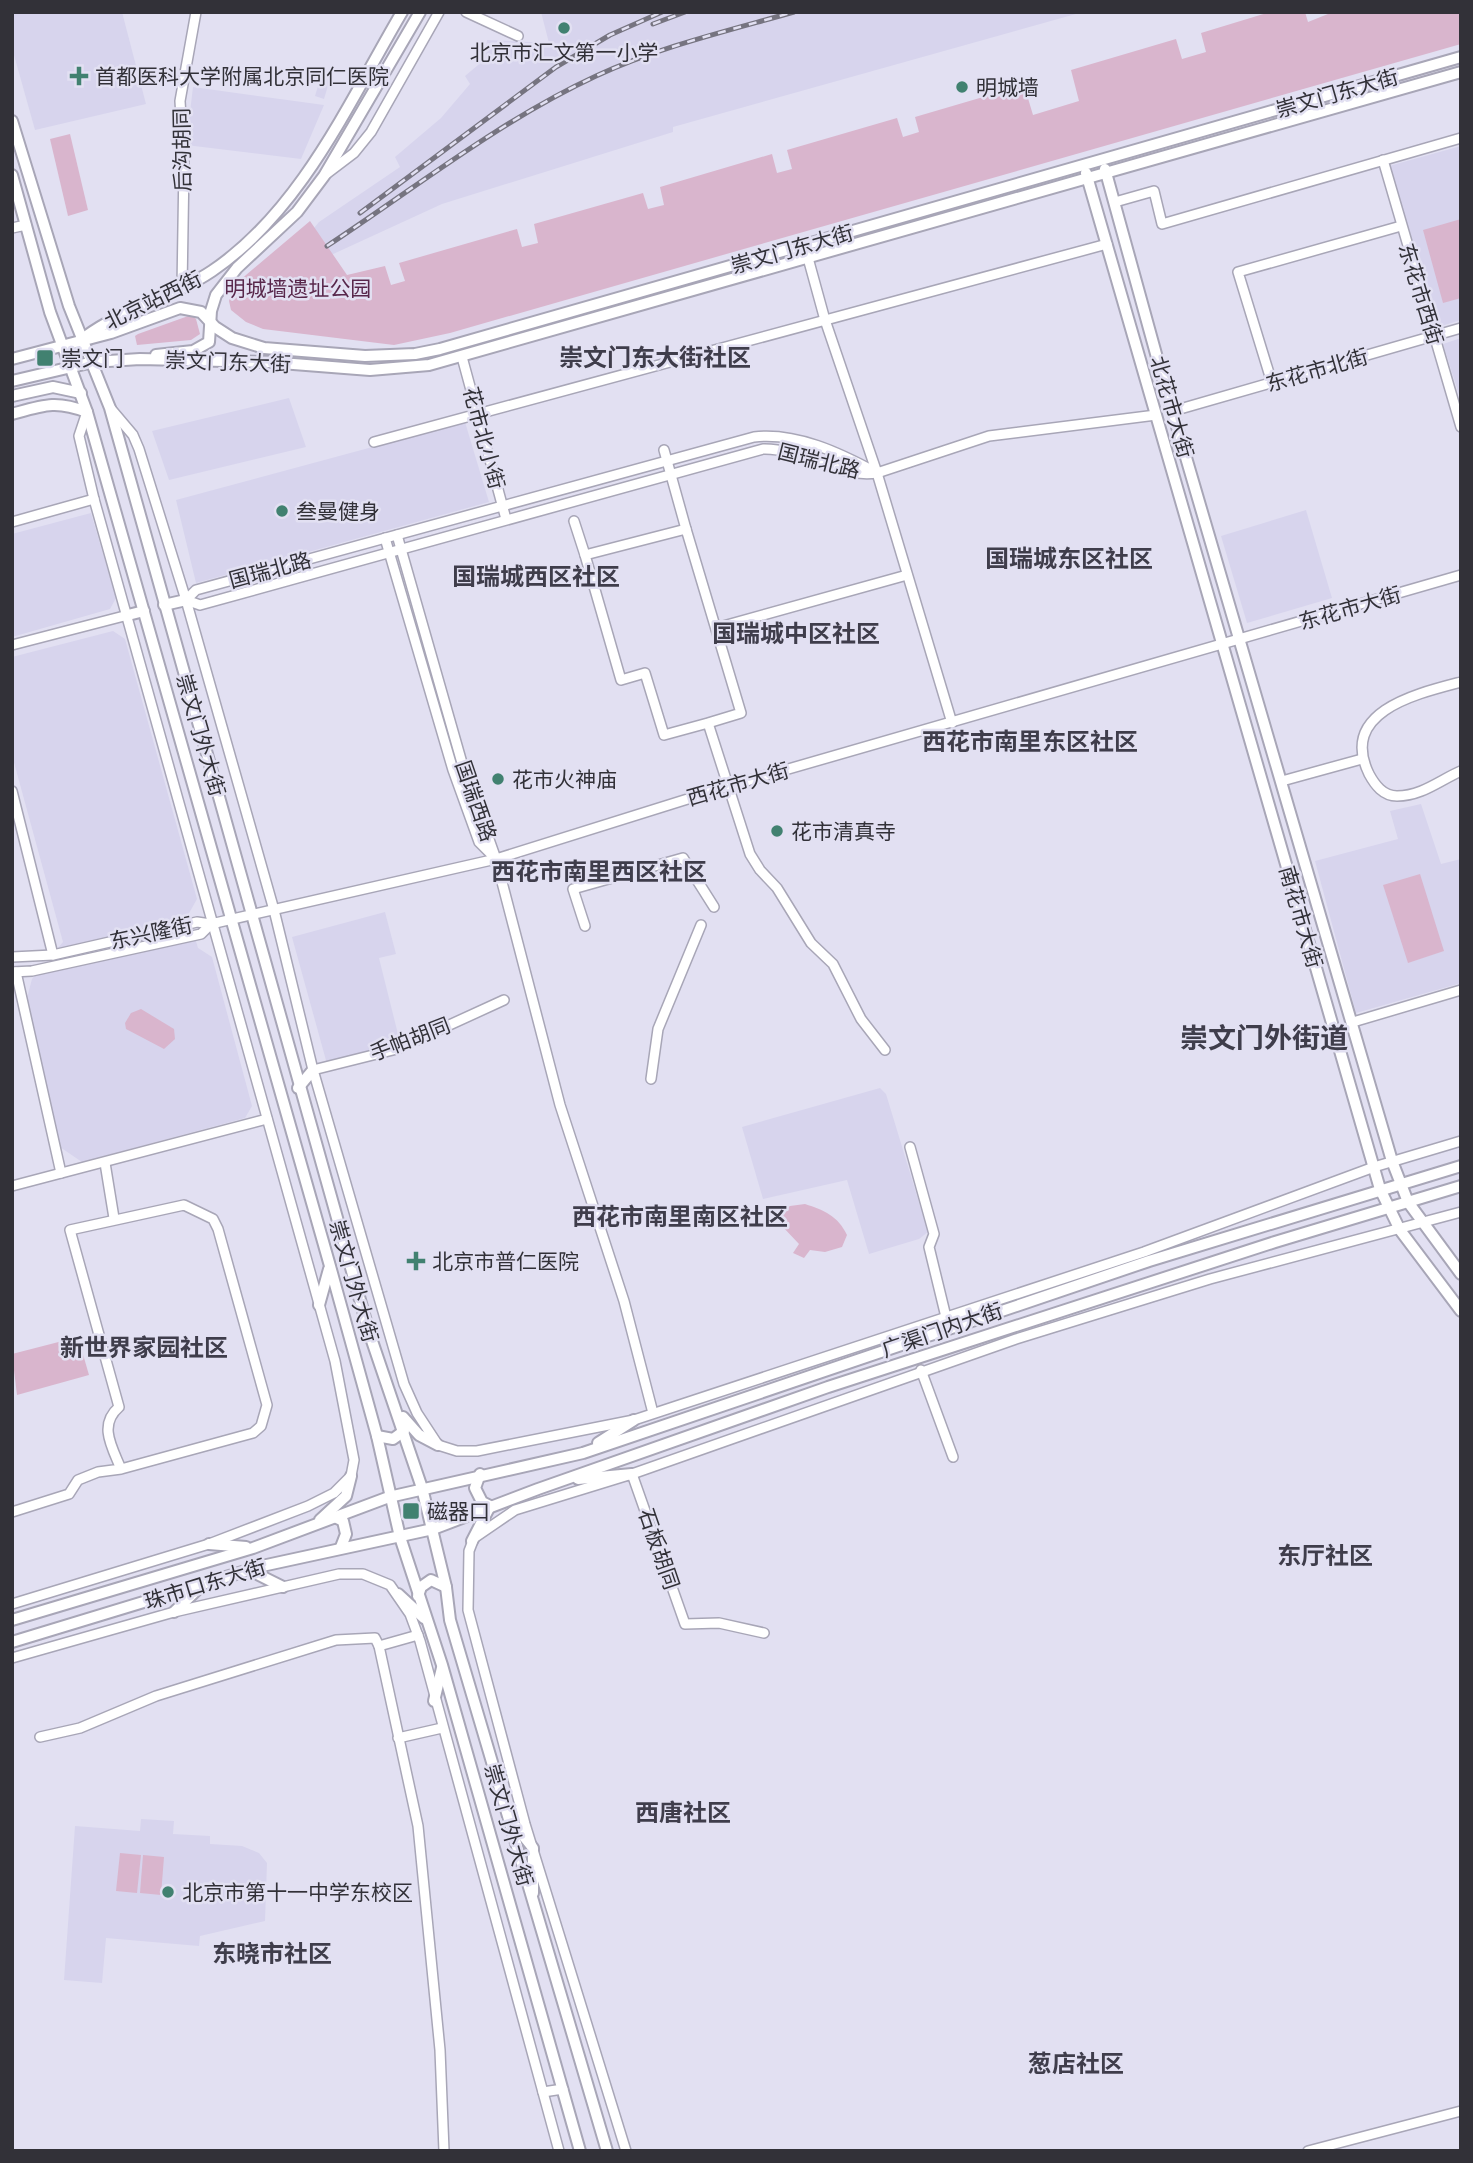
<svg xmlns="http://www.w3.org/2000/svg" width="1473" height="2163" font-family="Figtree,'Noto Sans SC',sans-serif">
	<rect width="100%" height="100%" fill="#e2e0f2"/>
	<g fill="#d7d4ed">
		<polygon points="12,12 122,12 146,104 35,130 12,48"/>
		<polygon points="541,12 1083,12 673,127 673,132 442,204 331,255 314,228 319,222 400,167 395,157 441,118 470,84 465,76 484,60 487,40 549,43"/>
		<polygon points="321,76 330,79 324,99 315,96"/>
		<polygon points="193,87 324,105 301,159 186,145"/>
		<polygon points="1461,146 1461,320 1438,327 1389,166"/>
		<polygon points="1461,338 1461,401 1443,344"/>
		<polygon points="289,398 306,447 169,480 152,431"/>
		<polygon points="465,422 489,502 196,583 176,500"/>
		<polygon points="1306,510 1332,598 1247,623 1221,536"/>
		<polygon points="91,513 116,598 110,609 12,637 12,534"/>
		<polygon points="113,631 125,639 197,899 188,915 198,948 212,957 252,1106 245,1118 82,1162 60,1147 27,998 32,979 63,942 12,755 12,657"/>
		<polygon points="1421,804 1441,864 1461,859 1461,983 1356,1013 1315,861 1398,839 1390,811"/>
		<polygon points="385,912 396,954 379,958 400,1042 327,1064 292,937"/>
		<polygon points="880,1088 886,1094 928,1232 919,1239 869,1254 847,1180 763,1199 742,1127"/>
		<polygon points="141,1819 174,1821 173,1834 210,1836 210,1844 242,1846 259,1853 267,1863 265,1921 200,1936 199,1946 106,1938 102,1983 64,1980 75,1826 140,1831"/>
	</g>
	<g fill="#d9b5cd">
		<polygon points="1270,12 1305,12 1308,22 1333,12 1461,12 1461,44 450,333 394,345 263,329 246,322 231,310 229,301 233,286 310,221 347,275 385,266 391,285 405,281 399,263 517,229 522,247 538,243 534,224 643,193 648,209 664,205 660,187 772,154 777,173 792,169 787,150 897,118 903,137 919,132 915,117 1024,85 1033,115 1079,101 1071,70 1176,39 1182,59 1206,52 1201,33"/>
		<polygon points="70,134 88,210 68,216 50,139"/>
		<polygon points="1461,219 1461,298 1443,303 1423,230"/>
		<polygon points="191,315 196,319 200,334 191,340 137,345 135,336 138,334"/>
		<polygon points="1420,874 1444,951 1408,963 1383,885"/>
		<polygon points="141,1009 174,1029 175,1039 164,1049 126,1029 125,1023 131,1013"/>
		<path d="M805 1204C824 1210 838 1216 847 1235L842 1247 825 1252 810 1250 804 1258 793 1253 799 1244 782 1226V1211L790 1206Z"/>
		<polygon points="78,1337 89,1375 17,1395 12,1354"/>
		<polygon points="120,1853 141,1855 137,1893 116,1891"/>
		<polygon points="143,1855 164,1857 161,1895 140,1893"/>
	</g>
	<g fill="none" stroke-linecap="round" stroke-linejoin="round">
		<defs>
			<g id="minor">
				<polyline points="466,12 518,36"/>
				<polyline points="1383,160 1461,427"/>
				<polyline points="325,175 354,153 371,132 439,12"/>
				<polyline points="1115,202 1154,191 1162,224 1461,138"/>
				<polyline points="12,228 26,225"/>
				<polyline points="808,258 825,320 877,473 952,723"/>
				<polyline points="182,288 184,165 180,101 196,12"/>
				<polyline points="462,357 506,519"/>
				<polyline points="1272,383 1238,272 1401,226"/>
				<polyline points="111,409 133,435 139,449 186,600 274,910 313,1070 404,1384 417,1413 438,1445 457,1451 477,1451 634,1420 1144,1252 1374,1167 1461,1141"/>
				<polyline points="1173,411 1461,328"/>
				<polyline points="374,442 1107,244"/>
				<polyline points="664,450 686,529"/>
				<path d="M877 473C840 453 796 432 754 437L196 590 186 600 200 605 763 449C803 448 838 479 877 473L989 436 1156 415"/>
				<polyline points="574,521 585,555"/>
				<polyline points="12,522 94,499"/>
				<polyline points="397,535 462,763 496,859 560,1105 624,1301 653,1413"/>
				<polyline points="385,538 453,770 479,842 495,858"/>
				<polyline points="716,628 907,575"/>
				<polyline points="12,645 128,615"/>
				<path d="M1461 682C1415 694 1339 712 1369 774 1375 785 1383 796 1397 796 1422 796 1440 780 1461 771"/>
				<polyline points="708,723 741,713 686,529 585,555 621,680 645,673 664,735 708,723 750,854 760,870 777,888 811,943 833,964 861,1019 885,1050"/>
				<polyline points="1282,781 1362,759"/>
				<polyline points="12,791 53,955"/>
				<polyline points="585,926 573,889 683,858 714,907"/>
				<polyline points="12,957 53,955 197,922 211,924 496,859 726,787 1461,575"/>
				<polyline points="12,972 32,971 201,934 211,924"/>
				<polyline points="16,972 61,1173"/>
				<polyline points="1353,1022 1461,990"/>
				<polyline points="313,1070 397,1049 504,1000"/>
				<polyline points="651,1079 658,1029 701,925"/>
				<polyline points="910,1147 934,1234 929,1247 946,1317"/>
				<polyline points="105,1163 114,1218"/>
				<polyline points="12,1186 267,1119"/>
				<polyline points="921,1370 953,1457"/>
				<polyline points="632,1474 685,1624 719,1623 764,1633"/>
				<path d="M12 1512 69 1494 78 1480 98 1472 121 1469 253 1433 261 1426 267 1405 218 1229 213 1219 184 1205 70 1230 119 1407C98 1425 112 1447 121 1469"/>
				<polyline points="12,1604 209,1544 308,1506 334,1493 351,1476 354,1460 335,1361 94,499 79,436 87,412"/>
				<polyline points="418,1635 379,1646 418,1826 440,2050 444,2151"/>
				<polyline points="12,1658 174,1612 339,1574 363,1574 390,1585 410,1614 420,1641 559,2151"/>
				<polyline points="40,1737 80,1728 156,1696 336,1640 375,1638 379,1646"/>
				<polyline points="398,1738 442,1728"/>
				<polyline points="543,2092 563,2089"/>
				<polyline points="626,2151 525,1824 468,1610 469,1551 474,1538 515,1510 632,1474 1016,1339 1210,1279 1461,1212"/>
				<polyline points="1308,2151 1461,2111"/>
			</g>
			<g id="major">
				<polyline points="12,121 69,306 110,408 369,1332 422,1488 446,1587 450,1620 607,2151"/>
				<polyline points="1105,169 1161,372 1392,1161 1408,1202 1461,1274"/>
				<polyline points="1086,173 1380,1189 1400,1230 1461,1311"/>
				<polyline points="12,175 50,312 87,412 330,1266 377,1436 400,1537 442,1665 580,2151"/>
				<path d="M85 337C124 308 172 298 212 271 301 211 349 102 402 12"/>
				<polyline points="156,355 193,351 209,342 211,311 216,295 237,268 297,212 324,176 420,12"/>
				<polyline points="12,359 111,333 180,308 201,312 215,327 232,338 264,348 365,356 415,354 440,349 1461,57"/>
				<polyline points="12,381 93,362 140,359 268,362 370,370 429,365 1461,72"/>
				<polyline points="12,396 53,387 81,393"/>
				<path d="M12 414C44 405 56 400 87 412"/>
				<polyline points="164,605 186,600"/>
				<polyline points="128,615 144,611"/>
				<polyline points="298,1088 313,1070"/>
				<polyline points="319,1305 329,1269"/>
				<polyline points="403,1417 419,1435 438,1445"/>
				<polyline points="377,1436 393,1439 404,1431"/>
				<polyline points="598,1443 634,1420"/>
				<polyline points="578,1479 632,1474"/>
				<polyline points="335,1517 343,1521 346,1534 341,1547"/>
				<polyline points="320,1520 346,1496 351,1476"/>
				<polyline points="472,1541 490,1506 482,1502 475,1488 480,1474"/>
				<polyline points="209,1544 246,1547"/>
				<polyline points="249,1570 283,1587"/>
				<polyline points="398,1594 424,1618"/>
				<polyline points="418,1596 421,1587 431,1580 446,1587"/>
				<polyline points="174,1612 200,1587"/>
				<polyline points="12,1620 253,1548 389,1497 583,1453 1149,1261 1461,1166"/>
				<polyline points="12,1642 262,1566 433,1529 538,1489 828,1387 1275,1242 1461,1186"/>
				<polyline points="434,1701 442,1668"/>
				<polyline points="510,1819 533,1848 533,1893"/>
			</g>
		</defs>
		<use href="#minor" stroke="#a8a6b7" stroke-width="12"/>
		<use href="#major" stroke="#a8a6b7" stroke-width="14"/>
		<use href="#minor" stroke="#fff" stroke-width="9"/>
		<use href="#major" stroke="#fff" stroke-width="10"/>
		<defs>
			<g id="rail">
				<polyline points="653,24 685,12"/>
				<polyline points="360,213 556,67 610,35 662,12"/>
				<path d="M327 246C415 188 501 120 596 76 659 47 727 31 794 12"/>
			</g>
		</defs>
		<use href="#rail" stroke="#767480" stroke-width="5"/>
		<use href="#rail" stroke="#e2e0f2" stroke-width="2.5" stroke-dasharray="8" stroke-linecap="butt"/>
	</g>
	<g fill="#418170" stroke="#e2e0f2" stroke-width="2.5">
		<circle cx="564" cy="28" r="7"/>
		<path d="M75.5 65.5h7v7h7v7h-7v7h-7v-7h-7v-7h7z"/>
		<circle cx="962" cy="87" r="7"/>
		<rect x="36" y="349" width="18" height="18" rx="3.5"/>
		<circle cx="282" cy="511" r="7"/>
		<circle cx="498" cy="779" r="7"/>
		<circle cx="777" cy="831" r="7"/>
		<path d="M412.5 1250.5h7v7h7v7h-7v7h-7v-7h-7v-7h7z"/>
		<rect x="402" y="1502" width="18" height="18" rx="3.5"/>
		<circle cx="168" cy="1892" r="7"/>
	</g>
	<g text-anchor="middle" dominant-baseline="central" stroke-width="5" stroke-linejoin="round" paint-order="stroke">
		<g font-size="21" fill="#323138" stroke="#e2e0f2" text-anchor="start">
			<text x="564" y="52" text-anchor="middle">北京市汇文第一小学</text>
			<text x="95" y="76">首都医科大学附属北京同仁医院</text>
			<text x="976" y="87">明城墙</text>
			<text x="61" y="358">崇文门</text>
			<text x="296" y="511">叁曼健身</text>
			<text x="512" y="779">花市火神庙</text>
			<text x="791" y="831">花市清真寺</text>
			<text x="432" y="1261">北京市普仁医院</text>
			<text x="427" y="1511">磁器口</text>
			<text x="182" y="1892">北京市第十一中学东校区</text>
		</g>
		<g font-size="21" fill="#323138" stroke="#e2e0f2">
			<text transform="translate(1337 93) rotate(-16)">崇文门东大街</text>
			<text transform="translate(182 150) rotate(-91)">后沟胡同</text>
			<text transform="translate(792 249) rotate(-16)">崇文门东大街</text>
			<text transform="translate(1421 294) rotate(73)">东花市西街</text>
			<text transform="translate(153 300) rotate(-26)">北京站西街</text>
			<text transform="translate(228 362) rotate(2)">崇文门东大街</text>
			<text transform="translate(1317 370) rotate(-16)">东花市北街</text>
			<text transform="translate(1172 407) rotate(74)">北花市大街</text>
			<text transform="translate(484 438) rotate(75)">花市北小街</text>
			<text transform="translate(819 461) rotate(14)">国瑞北路</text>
			<text transform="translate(270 570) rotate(-15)">国瑞北路</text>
			<text transform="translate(1350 608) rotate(-16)">东花市大街</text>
			<text transform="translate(201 735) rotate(74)">崇文门外大街</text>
			<text transform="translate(738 784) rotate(-16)">西花市大街</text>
			<text transform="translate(476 801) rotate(71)">国瑞西路</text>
			<text transform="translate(1301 917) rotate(74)">南花市大街</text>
			<text transform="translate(151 933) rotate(-12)">东兴隆街</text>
			<text transform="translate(410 1039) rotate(-21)">手帕胡同</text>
			<text transform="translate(354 1281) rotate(74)">崇文门外大街</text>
			<text transform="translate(942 1330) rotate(-19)">广渠门内大街</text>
			<text transform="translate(659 1549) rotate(71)">石板胡同</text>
			<text transform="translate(205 1584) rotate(-17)">珠市口东大街</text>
			<text transform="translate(509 1825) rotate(74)">崇文门外大街</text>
		</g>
		<g font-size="21" fill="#58274b" stroke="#e2e0f2">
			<text x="298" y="288">明城墙遗址公园</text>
		</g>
		<g font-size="24" font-weight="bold" fill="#3f3d4b" stroke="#e2e0f2">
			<text x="655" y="357">崇文门东大街社区</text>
			<text x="1069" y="558">国瑞城东区社区</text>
			<text x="536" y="576">国瑞城西区社区</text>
			<text x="796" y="633">国瑞城中区社区</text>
			<text x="1030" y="741">西花市南里东区社区</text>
			<text x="599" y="871">西花市南里西区社区</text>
			<text x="680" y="1216">西花市南里南区社区</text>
			<text x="144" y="1347">新世界家园社区</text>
			<text x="1325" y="1555">东厅社区</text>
			<text x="683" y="1812">西唐社区</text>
			<text x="272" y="1953">东晓市社区</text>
			<text x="1076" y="2063">葱店社区</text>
		</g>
		<g font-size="28" font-weight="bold" fill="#3f3d4b" stroke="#e2e0f2">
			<text x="1264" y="1038">崇文门外街道</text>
		</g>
	</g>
	<rect width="1473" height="2163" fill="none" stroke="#323138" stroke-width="28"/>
</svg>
